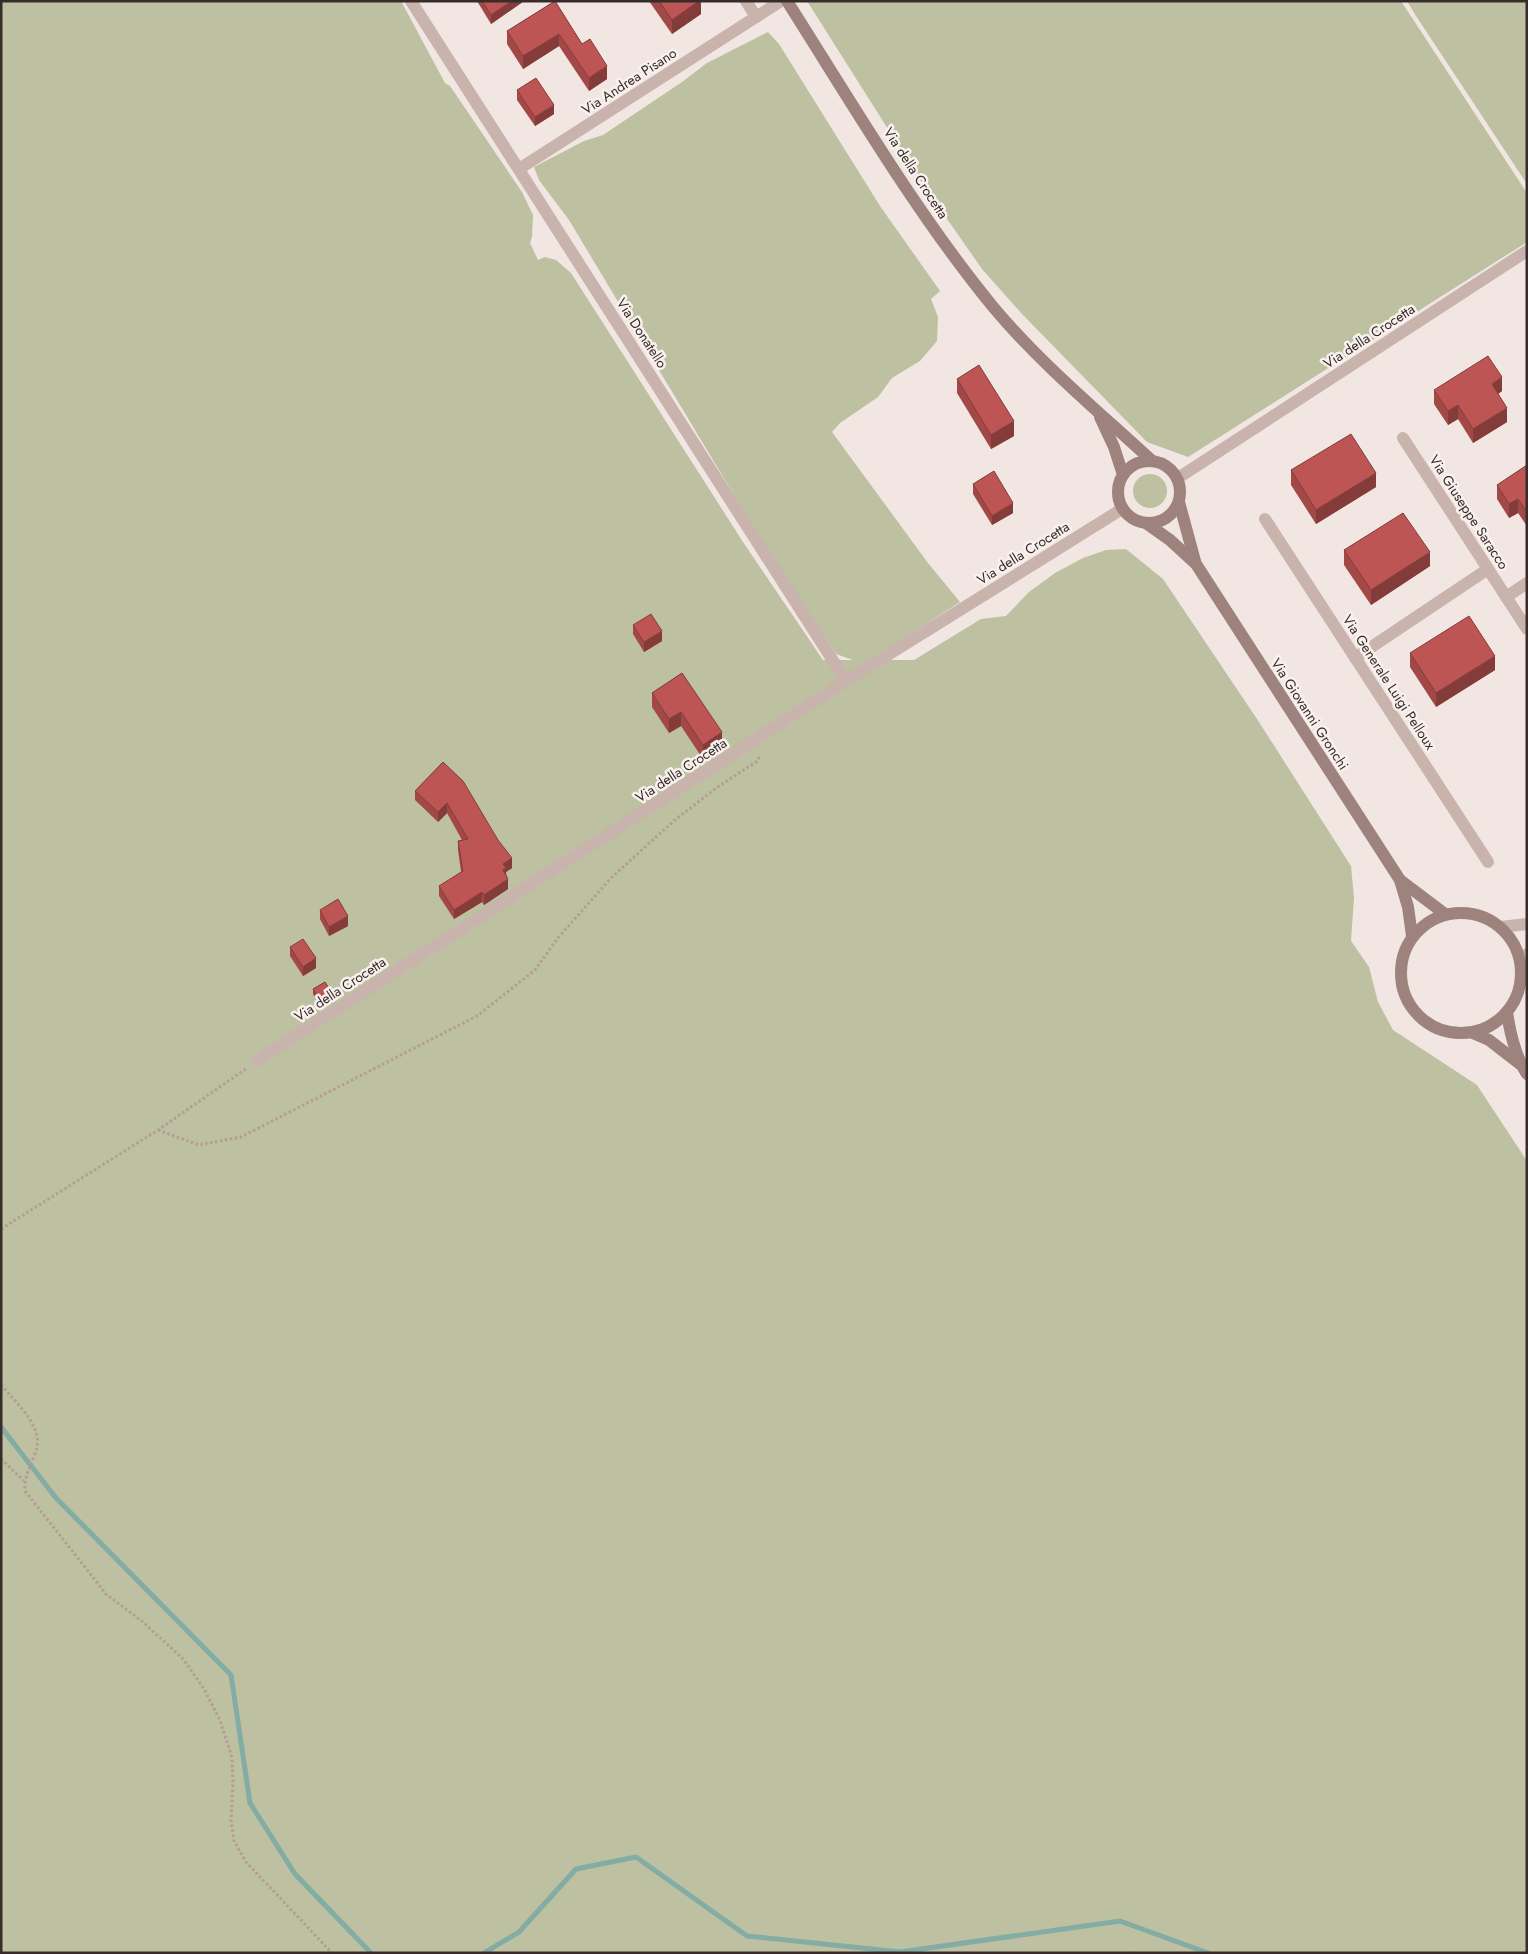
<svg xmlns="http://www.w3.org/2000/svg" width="1528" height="1954" font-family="Jost,sans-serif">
	<rect width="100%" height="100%" fill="#f1e6e1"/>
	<g fill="#bdc0a1">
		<polygon points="1,1 401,1 445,83 450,86 522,192 533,215 532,237 530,243 538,260 545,257 556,260 571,273 743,542 823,660 853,660 836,654 764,545 569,220 539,180 534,167 584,141 603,135 682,82 707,63 768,32 779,44 880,206 940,291 931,299 938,317 937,341 920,361 892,378 878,397 840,423 832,432 928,563 960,602 871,660 914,660 981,619 1006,616 1029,592 1055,573 1083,558 1106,550 1126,549 1163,579 1257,719 1351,866 1354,898 1351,941 1369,967 1378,1002 1393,1030 1477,1085 1527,1161 1527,1953 1,1953"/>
		<polygon points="807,1 1401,1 1527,193 1527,242 1188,457 1147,442 1023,315 982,269 924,186"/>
		<polygon points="1407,1 1527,1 1527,184 1416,16"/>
		<circle cx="1150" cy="491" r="17"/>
	</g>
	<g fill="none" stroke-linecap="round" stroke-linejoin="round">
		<g stroke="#82aca4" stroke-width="5">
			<polyline points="1,1427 56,1498 231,1675 250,1803 295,1874 371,1953"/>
			<polyline points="484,1953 519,1932 576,1869 636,1857 747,1936 900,1952 1120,1921 1208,1953"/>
		</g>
		<g stroke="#b59d97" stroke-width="3" stroke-dasharray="2.5 2.5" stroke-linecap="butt">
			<polyline points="158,1130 199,1145 241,1137 477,1016 535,970 558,938 611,878 676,819 719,786 756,762 761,755"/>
			<polyline points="1,1229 158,1130 247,1068"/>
			<path d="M1 1385C17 1404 46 1428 35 1454 30 1467 24 1477 25 1491L106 1594 142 1621 184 1660 204 1689 220 1720 232 1758 233 1782 231 1820 234 1841 246 1862 332 1953"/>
			<polyline points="1,1459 24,1481"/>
			<polyline points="1133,1953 1138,1953"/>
		</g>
		<g stroke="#c9b3ad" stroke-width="12">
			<polyline points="411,1 846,681"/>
			<polyline points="746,1 756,17"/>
			<polyline points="519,169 781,1"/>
			<polyline points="1403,438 1527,629"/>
			<polyline points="1178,478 1527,251"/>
			<polyline points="1265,519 1488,862"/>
			<polyline points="1506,597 1527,583"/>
			<polyline points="1355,658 1488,569"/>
			<polyline points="1501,927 1527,924"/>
			<polyline points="1521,965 1527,954"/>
			<polyline points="258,1060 846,681 1122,509"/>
		</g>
		<g stroke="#9d827e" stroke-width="12">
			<path d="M787 1C853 105 916 213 994 308 1041 364 1098 411 1151 460"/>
			<polyline points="1100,417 1114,447 1123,475"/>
			<circle cx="1149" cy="492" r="31"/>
			<polyline points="1179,502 1195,561"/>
			<polyline points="1146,523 1170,540 1196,564 1400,880 1445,914"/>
			<polyline points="1400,880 1408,907 1412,936"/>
			<circle cx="1461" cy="973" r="60"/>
			<path d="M1507 1012C1510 1033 1515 1056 1527 1074"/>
			<polyline points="1473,1033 1489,1040 1520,1064"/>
		</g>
	</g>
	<g fill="#a24948">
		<polygon points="477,1 524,1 491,24"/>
		<polygon points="555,1 582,44 607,79 589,91 559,46 523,69 507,44 507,31"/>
		<polygon points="649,1 701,1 701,14 672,34"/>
		<polygon points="517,90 554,114 535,126 517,100"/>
		<polygon points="957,379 1014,436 991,449 957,393"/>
		<polygon points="1434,390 1502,391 1498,394 1507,422 1473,443 1458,419 1448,425 1434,404"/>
		<polygon points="1527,465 1527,526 1518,513 1509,518 1497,499 1497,485"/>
		<polygon points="1291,470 1376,487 1316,524 1291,485"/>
		<polygon points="973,484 1013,513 992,525 973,494"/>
		<polygon points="1344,550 1430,566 1371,605 1344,565"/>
		<polygon points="633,625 662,641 644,652 633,634"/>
		<polygon points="1410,653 1495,670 1436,707 1410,667"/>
		<polygon points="682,673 722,746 703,759 681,726 669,733 652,707 652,693"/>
		<polygon points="443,762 512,868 506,872 508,889 484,905 482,902 454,919 439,896 439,886 461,872 458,850 458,841 462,840 447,813 438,822 415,800 415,791"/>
		<polygon points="320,910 348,926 329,936 320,919"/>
		<polygon points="290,947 316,968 303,976 290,956"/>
		<polygon points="313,989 334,1001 322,1008 313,994"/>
	</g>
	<g fill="#843c3b">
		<polygon points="512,1 524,1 491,24 491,15"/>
		<polygon points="699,1 701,1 701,14 672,34 672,20"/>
		<polygon points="559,34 559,46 523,69 523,56"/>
		<polygon points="607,66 607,79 589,91 589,78"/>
		<polygon points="554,105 554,114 535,126 535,117"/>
		<polygon points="1502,377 1502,391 1492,398 1492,384"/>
		<polygon points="1458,405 1458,419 1448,425 1448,411"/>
		<polygon points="1507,408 1507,422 1473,443 1473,429"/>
		<polygon points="1014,421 1014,436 991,449 991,435"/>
		<polygon points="1376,473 1376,487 1316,524 1316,510"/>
		<polygon points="1518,499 1518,513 1509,518 1509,504"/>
		<polygon points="1013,503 1013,513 992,525 992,516"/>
		<polygon points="1430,552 1430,566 1371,605 1371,590"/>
		<polygon points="662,631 662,641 644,652 644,642"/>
		<polygon points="1495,656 1495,670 1436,707 1436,693"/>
		<polygon points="681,712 681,726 669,733 669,719"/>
		<polygon points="722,732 722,746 703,759 703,745"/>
		<polygon points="447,803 447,813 438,822 438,812"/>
		<polygon points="512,858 512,868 506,872 506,878 503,880 503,864"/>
		<polygon points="508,879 508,889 484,905 484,895"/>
		<polygon points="482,892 482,902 454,919 454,910"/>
		<polygon points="348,916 348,926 329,936 329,927"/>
		<polygon points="316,958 316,968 303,976 303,967"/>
		<polygon points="334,996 334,1001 322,1008 322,1004"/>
	</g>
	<g fill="#bc5554" stroke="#843c3b">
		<polygon points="482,1 512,1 491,15"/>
		<polygon points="555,1 582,44 590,39 607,66 589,78 559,34 523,56 507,31"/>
		<polygon points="659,1 699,1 672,20"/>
		<polygon points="536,78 554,105 535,117 517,90"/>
		<polygon points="1488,356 1502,377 1492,384 1507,408 1473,429 1458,405 1448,411 1434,390"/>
		<polygon points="979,365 1014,421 991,435 957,379"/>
		<polygon points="1351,434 1376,473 1316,510 1291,470"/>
		<polygon points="1527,465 1527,512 1518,499 1509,504 1497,485"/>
		<polygon points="994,471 1013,503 992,516 973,484"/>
		<polygon points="1403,513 1430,552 1371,590 1344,550"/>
		<polygon points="651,614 662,631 644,642 633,625"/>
		<polygon points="1469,616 1495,656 1436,693 1410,653"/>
		<polygon points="682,673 722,732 703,745 681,712 669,719 652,693"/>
		<polygon points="443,762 463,781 498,840 512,858 503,864 506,868 503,870 508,879 484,895 482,892 454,910 439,886 463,871 458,841 468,839 447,803 438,812 415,791"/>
		<polygon points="338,899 348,916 329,927 320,910"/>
		<polygon points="303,939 316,958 303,967 290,947"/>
		<polygon points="325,982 334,996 322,1004 313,989"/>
	</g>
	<g text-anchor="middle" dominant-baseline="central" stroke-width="5" stroke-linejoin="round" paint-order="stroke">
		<g font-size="14" fill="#382c2b" stroke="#f9f1ed">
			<text transform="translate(629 81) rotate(-33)">Via Andrea Pisano</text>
			<text transform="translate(916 173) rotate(57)">Via della Crocetta</text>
			<text transform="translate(642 333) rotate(57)">Via Donatello</text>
			<text transform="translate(1369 336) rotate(-33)">Via della Crocetta</text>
			<text transform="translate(1469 512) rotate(57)">Via Giuseppe Saracco</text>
			<text transform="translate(1023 553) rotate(-32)">Via della Crocetta</text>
			<text transform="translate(1389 682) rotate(57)">Via Generale Luigi Pelloux</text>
			<text transform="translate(1310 714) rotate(57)">Via Giovanni Gronchi</text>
			<text transform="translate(681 770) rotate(-33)">Via della Crocetta</text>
			<text transform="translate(340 989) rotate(-33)">Via della Crocetta</text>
		</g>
	</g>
	<rect width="1528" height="1954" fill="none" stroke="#382c2b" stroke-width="5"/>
</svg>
